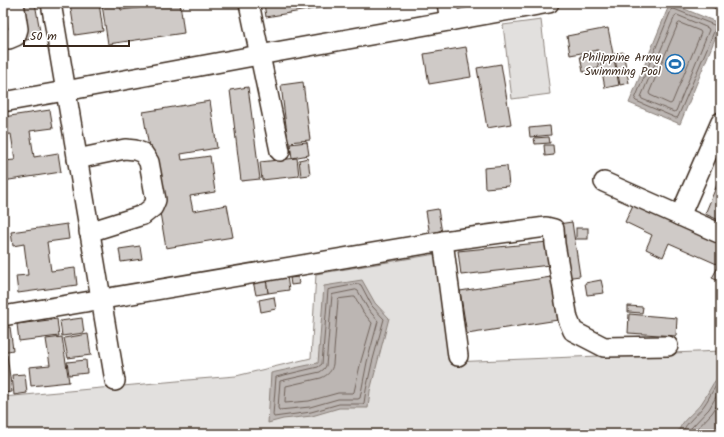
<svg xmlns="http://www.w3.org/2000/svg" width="724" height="437" font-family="Kalam,sans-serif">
	<rect width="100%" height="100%" fill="#fff"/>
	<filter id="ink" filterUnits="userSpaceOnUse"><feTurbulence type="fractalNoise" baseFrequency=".025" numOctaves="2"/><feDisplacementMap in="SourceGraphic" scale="8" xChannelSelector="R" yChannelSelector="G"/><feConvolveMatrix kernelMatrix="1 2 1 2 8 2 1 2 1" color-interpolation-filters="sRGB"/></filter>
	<g filter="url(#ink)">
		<g fill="#e2e0de" stroke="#8e857e">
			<polygon points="541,20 550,94 512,99 503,25"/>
			<polygon points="436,254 452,362 721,351 721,434 3,434 3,397 199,379 236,376 311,358 316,274"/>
		</g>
		<g fill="#bcb6b3" stroke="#887e77">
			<polygon points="670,3 721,24 680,124 629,103"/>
			<polygon points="362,280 375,303 389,318 370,391 368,408 339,408 312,416 283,419 268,423 271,373 318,363 324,286"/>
			<path d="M718 377H721V434H678C680 421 693 414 701 404 707 396 711 385 718 377Z"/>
		</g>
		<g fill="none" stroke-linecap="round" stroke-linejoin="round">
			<g stroke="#6f625a" stroke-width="1">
				<polygon points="672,9 674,9 714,25 716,27 678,117 676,118 636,101 635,100"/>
				<polygon points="677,15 708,28 709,30 676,111 674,112 642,99 641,97 675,16"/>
				<polygon points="680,23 700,31 701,33 672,103 670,104 650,95 649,93 678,24"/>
				<polygon points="359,284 361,285 372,306 384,319 372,363 366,390 364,403 363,404 339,404 311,412 274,417 273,415 276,377 318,367 322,364 328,290"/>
				<polygon points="356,290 358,291 368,309 378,321 367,362 360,398 358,399 338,399 310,407 279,410 278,408 280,381 320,372 324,369 326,366 332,295"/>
				<path d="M353 297H355L363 312 372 323 361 361 354 392 353 393H338L309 401 285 403V401L286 386 321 378C328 375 332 371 333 364L338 300 339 299Z"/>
				<path d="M682 434C686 421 698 415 705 404 710 397 714 386 721 381"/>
				<polyline points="687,434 691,428 709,409 721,388"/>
				<polyline points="694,434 695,431 712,413 721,399"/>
			</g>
		</g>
		<g fill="#cfcac7" stroke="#3b2a1e">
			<polygon points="19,3 35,3 41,37 26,40"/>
			<polygon points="70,3 99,3 103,31 75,35"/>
			<polygon points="120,3 121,10 145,7 144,3 180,3 184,33 108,44 102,5"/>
			<polygon points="129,3 141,3 142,5 129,7"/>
			<polygon points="264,3 349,3 266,17"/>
			<polygon points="703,3 721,3 721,5 719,10"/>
			<polygon points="608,28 619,85 605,88 598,50 570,55 567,36"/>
			<polygon points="466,47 471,77 429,84 424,54"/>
			<polygon points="623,52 629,83 620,85 614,54"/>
			<polygon points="596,53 599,68 583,72 580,56"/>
			<polygon points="501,64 511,124 487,128 477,68"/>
			<polygon points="303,82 310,140 288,142 281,85"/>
			<polygon points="248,87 260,179 241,181 230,90"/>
			<polygon points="210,101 217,148 181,154 182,160 210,156 215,192 190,196 193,211 227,205 233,237 166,248 143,112"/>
			<polygon points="50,110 53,128 30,131 34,157 58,153 61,172 3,181 3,161 15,160 11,134 3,135 3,117"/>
			<polygon points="550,126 551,135 530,137 529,128"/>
			<polygon points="549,137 550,143 535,144 534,138"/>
			<polygon points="307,142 309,155 292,158 290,144"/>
			<polygon points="544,145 553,145 554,155 545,156"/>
			<polygon points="297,158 299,176 262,180 260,162"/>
			<polygon points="308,158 310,175 301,176 299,160"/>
			<polygon points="507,166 509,186 485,188 484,168"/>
			<polygon points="721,175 721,221 705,214"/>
			<polygon points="633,205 721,245 721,282 712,278 719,265 669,243 663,257 646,249 652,235 625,222"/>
			<polygon points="438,209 442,233 430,235 426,211"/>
			<polygon points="572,222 580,276 565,278 558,224"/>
			<polygon points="67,224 69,239 47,242 51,271 75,268 77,285 18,293 16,276 28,275 24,244 13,246 11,232"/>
			<rect x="576" y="228" width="12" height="11"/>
			<polygon points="548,242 550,265 461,275 458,251"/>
			<polygon points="140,246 142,259 121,262 119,249"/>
			<polygon points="287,276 289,290 268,293 266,279"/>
			<polygon points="298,277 299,284 291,285 290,278"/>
			<polygon points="551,277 558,320 467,334 460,291"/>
			<polygon points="266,279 268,293 256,295 253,281"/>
			<polygon points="601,280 604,293 587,295 585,283"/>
			<polygon points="274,297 276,309 261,312 259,300"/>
			<polygon points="628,306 643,307 642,313 628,312"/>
			<polygon points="629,314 677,318 676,336 628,333"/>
			<polygon points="82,318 84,333 62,336 60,321"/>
			<polygon points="57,319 59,336 19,341 17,324"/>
			<polygon points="10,327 13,350 3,352 3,328"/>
			<polygon points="88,334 91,355 68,358 64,338"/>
			<polygon points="62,337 69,382 31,386 29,367 50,365 46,339"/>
			<polygon points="7,355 12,392 3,393 3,356"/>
			<polygon points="86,360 87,373 69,375 67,362"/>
			<polygon points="25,374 27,393 14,395 12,375"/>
		</g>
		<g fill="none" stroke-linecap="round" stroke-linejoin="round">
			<defs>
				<g id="minor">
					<polyline points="51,3 115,381"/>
					<polyline points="249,3 280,151"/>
					<polyline points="447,3 450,21"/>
					<polyline points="9,39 16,36 18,29 14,3"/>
					<polyline points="3,102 65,91 259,55 549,3"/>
					<polyline points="77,159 125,149 135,150 143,153 149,162 156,200 153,207 143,215 89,232"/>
					<polyline points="604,182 721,234"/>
					<polyline points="680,216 721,122"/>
					<polyline points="443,241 458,356"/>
					<polyline points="3,316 443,241 546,227 554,229 555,244 568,319 573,331 604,347 668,346"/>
				</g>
			</defs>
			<use href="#minor" stroke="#3b2a1e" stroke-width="22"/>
			<use href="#minor" stroke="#fff" stroke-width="19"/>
		</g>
	</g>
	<defs>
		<symbol id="stadium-ring" viewBox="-11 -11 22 22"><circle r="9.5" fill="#fff" stroke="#1f6fb2" stroke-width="1.5"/><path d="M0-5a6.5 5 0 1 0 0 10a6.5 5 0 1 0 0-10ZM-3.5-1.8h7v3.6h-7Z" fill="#1f6fb2"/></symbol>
	</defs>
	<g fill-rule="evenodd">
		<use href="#stadium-ring" x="664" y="53" width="22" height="22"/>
	</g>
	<g text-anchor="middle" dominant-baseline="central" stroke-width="3.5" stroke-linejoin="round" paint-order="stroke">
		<g font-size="12" fill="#3b2a1e" stroke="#fff" text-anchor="end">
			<text x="661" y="57">Philippine Army<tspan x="661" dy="14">Swimming Pool</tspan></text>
		</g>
	</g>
	<rect width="724" height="437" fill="none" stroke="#fff" stroke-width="16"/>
	<rect x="8" y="8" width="708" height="421" fill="none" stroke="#3b2a1e" stroke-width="1.5" filter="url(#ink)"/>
	<path d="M24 40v6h105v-6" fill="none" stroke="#3b2a1e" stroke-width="2"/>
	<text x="30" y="40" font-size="12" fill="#3b2a1e" stroke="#ffffff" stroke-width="3" paint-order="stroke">50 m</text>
</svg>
